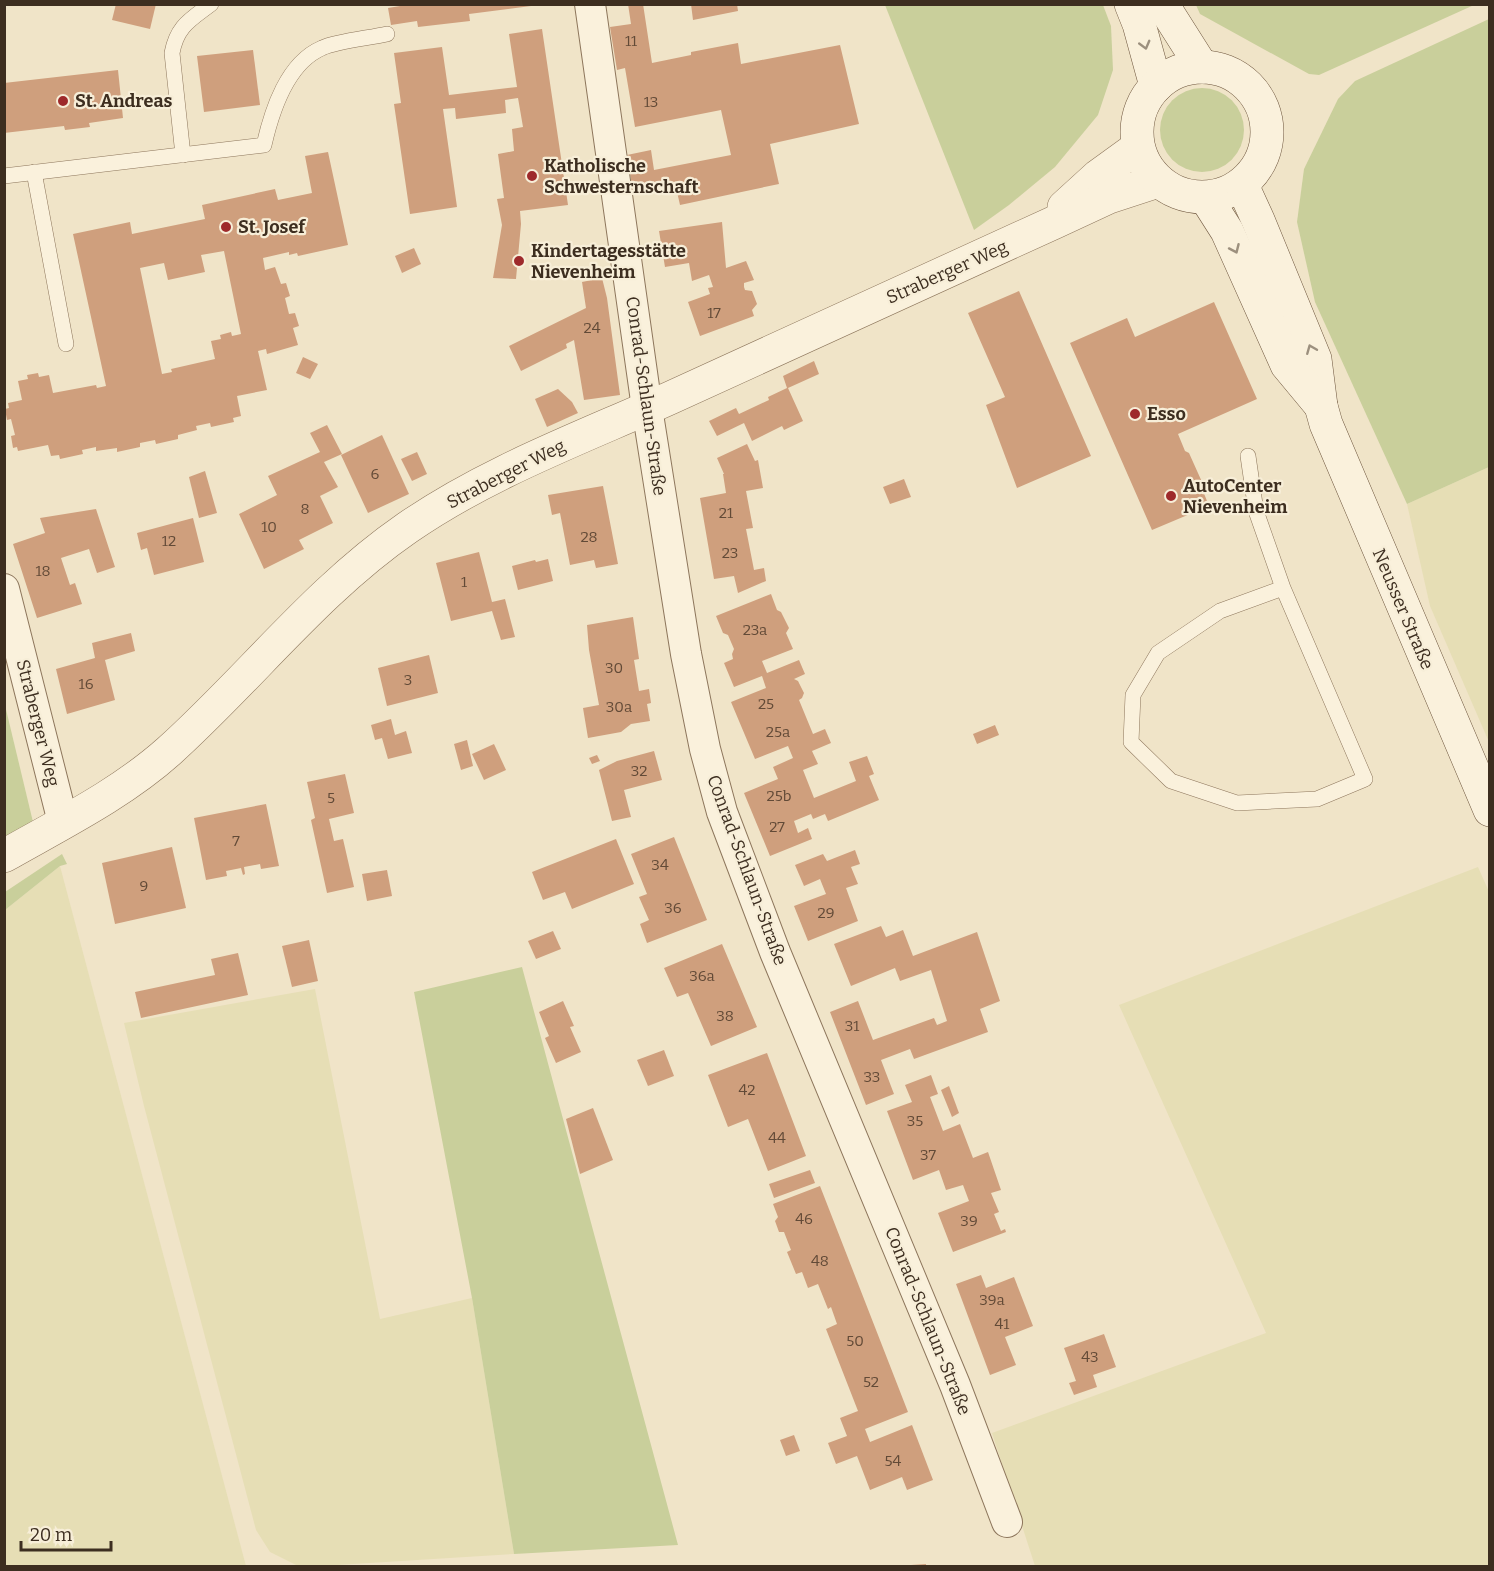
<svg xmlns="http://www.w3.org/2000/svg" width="1494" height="1571" font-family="Bitter,serif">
	<rect width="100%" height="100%" fill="#f0e4c8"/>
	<g fill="#e6deb5">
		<polygon points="1489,467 1489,742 1430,606 1407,504"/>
		<polygon points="60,866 246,1566 5,1566 5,910"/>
		<polygon points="1478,867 1490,894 1489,1566 1035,1566 992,1433 1266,1333 1119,1005"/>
		<polygon points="315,989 380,1319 472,1298 514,1554 321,1566 296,1565 270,1552 256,1530 144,1106 124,1023"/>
	</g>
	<g fill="#c9cf9b">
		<polygon points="885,5 1103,5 1111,26 1113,70 1098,115 1055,167 1009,205 974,230"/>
		<polygon points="1196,5 1474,5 1319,75 1309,74 1200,14"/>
		<polygon points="1489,19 1489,467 1407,504 1315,302 1297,222 1304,169 1338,99 1355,81"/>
		<circle cx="1202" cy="130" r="42"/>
		<polygon points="4,701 33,822 4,840"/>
		<polygon points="62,854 67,864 60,866 5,910 5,892"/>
		<polygon points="522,967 678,1545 514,1554 472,1298 414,992"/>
	</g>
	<g fill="#cf9f7d" fill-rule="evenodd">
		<polygon points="116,4 156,4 150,29 112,20"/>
		<polygon points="412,4 531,4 531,6 469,14 470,21 418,27 417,21 391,25 388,8"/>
		<polygon points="628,4 643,4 652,63 691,55 691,52 738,43 741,64 840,45 859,124 770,144 779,184 680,205 675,183 633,192 627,155 651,150 654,170 731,155 721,110 635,127 625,68 617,70 610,27 631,24"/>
		<polygon points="691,4 737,4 738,11 693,20"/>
		<polygon points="542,29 568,205 520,211 521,224 516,279 493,278 502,225 497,199 504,198 498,154 514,151 512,129 523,127 518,98 505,100 506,113 456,119 455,108 443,109 457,207 410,214 394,104 401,103 394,53 442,47 449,95 517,87 509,34"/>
		<polygon points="253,50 260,105 204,112 197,56"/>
		<polygon points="118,70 123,118 89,123 90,127 65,130 64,126 4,133 4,83"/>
		<path d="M328 152 348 245 298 256 297 253 289 255V252L263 258 265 270 275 267 281 284 286 283 290 296 285 298 289 314 295 313 299 326 293 328 298 345 267 354 266 349 258 351 267 390 237 396 241 416 233 418 234 422 211 427 210 423 196 426 197 430 178 435V439L156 444 155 440 140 443V447L117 452V448L96 451V447L82 450 83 454 60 459 59 455 51 456 48 445 18 451 17 447 13 448 11 436 15 435 11 419 7 420 5 409 9 408 8 403 22 400 18 381 28 379 27 375 38 373 39 377 49 375 53 393 96 385 97 388 106 386 73 234 130 222 132 234 205 219 202 205 275 189 278 200 312 193 305 156ZM224 251 241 334 232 336 231 332 220 335 221 339 211 341 215 359 171 369 172 372 162 374 140 268 164 263 168 280 205 272 201 255Z"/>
		<polygon points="722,222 726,268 746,261 754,280 744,283 744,287 745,290 752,291 757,304 752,310 754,316 700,336 688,302 710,294 708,288 713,287 709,275 692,281 689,263 665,267 659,231"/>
		<polygon points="414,248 421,264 402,273 395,256"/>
		<polygon points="602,278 607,298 620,395 584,400 574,340 566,344 567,348 521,371 509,346 586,308 582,282"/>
		<polygon points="1019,291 1091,456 1017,488 986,405 1005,397 968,313"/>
		<polygon points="1214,302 1257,399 1178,434 1185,451 1189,453 1202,482 1201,486 1209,506 1152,530 1070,343 1127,318 1135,337"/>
		<polygon points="303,357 318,364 310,379 296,373"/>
		<polygon points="814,361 819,374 788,388 803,421 784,430 782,426 752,441 744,423 717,436 709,421 736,408 739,414 769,400 768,397 787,388 783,376"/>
		<polygon points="558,389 572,402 578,413 547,427 535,399"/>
		<polygon points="327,425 342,454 324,462 338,487 320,496 333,523 299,540 304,549 264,569 239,514 277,495 268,476 320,452 310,433"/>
		<polygon points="382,435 409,494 368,513 341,455"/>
		<polygon points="747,444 755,461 758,460 763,488 746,491 753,528 746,529 754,570 764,568 766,581 738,593 734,576 714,579 700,498 726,493 723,474 724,474 717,458"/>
		<polygon points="417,452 427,474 412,481 401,459"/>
		<polygon points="205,471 217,513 199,518 189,477"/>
		<polygon points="904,479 911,497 890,504 883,487"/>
		<polygon points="603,486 618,564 596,568 594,560 570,565 560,513 552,515 548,495"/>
		<polygon points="96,509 115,567 97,573 89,549 61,558 70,585 75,583 82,604 37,618 13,544 45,533 40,518"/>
		<polygon points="193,518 204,562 154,575 147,548 141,550 137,533"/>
		<polygon points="479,552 492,602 505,599 515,637 501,640 492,611 451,621 436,563"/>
		<polygon points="548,559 553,581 518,590 512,566 535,560 536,562"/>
		<polygon points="771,594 777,610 781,612 789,628 786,633 793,649 762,661 767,673 799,660 805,674 794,679 798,681 804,693 802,698 799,700 813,734 825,729 831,743 812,751 818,764 803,770 814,798 856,781 849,762 867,756 874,774 869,776 879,800 828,821 825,814 813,819 811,814 794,821 798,833 808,828 812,839 770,856 744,793 778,779 773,767 793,758 788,746 755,759 731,702 766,688 762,676 734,687 724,663 733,659 732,654 734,649 728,635 723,633 716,616"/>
		<polygon points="633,617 639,659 634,660 639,691 649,689 651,703 647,704 650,721 631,724 621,732 588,738 583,708 599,705 589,650 587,625"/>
		<polygon points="131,633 135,651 105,660 115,700 67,714 56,669 95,658 92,643"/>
		<polygon points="429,655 438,693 387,706 378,668"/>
		<polygon points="391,719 395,735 406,731 412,753 388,759 382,738 375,740 371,725"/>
		<polygon points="995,725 999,735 977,744 973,734"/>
		<polygon points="467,740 473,766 461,770 454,744"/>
		<polygon points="494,744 506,770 484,780 472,754"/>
		<polygon points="654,751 662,780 624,790 631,817 612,821 599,770 617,761"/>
		<polygon points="597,755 600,761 592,764 589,758"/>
		<polygon points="345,774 354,813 329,819 334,841 343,839 354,887 327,893 311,820 315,818 307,782"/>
		<polygon points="266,804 279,866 261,869 260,864 244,867 245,874 243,875 241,868 226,871 227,876 206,880 194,818"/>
		<polygon points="674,837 707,920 647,943 640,924 649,920 639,897 647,894 631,854"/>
		<polygon points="616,839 634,884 572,909 565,892 543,900 532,872"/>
		<polygon points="172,847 186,908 115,924 102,863"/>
		<polygon points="855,850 860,864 851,867 858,884 846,888 858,921 808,941 794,906 826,894 820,879 804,886 795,865 823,854 827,861"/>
		<polygon points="387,870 392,896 367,901 362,874"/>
		<polygon points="881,926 886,937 903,930 913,956 977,932 1000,1001 980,1009 988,1032 914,1059 910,1049 881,1060 894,1094 866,1105 830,1012 858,1001 873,1040 934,1018 937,1025 947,1021 931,970 900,981 895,968 851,986 834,944"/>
		<polygon points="553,931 561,949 536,959 528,941"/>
		<polygon points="309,940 318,981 292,987 282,946"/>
		<polygon points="722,944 757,1027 711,1046 688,993 677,997 664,968"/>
		<polygon points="238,953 248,995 141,1018 135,992 215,975 211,959"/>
		<polygon points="563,1001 574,1026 570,1027 581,1052 556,1063 545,1038 549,1036 539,1012"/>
		<polygon points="664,1050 674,1076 648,1086 637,1060"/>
		<polygon points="767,1053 806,1156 768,1171 748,1119 728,1127 708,1075"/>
		<polygon points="931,1075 938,1094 930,1097 943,1131 960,1124 973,1158 988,1152 1001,1190 991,1193 999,1212 994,1214 1001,1231 1005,1229 1006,1232 953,1252 938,1213 969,1201 963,1185 946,1190 939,1170 913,1180 887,1111 912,1102 905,1085"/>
		<polygon points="949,1086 959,1113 952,1117 941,1090"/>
		<polygon points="593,1108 613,1160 580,1174 566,1119"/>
		<polygon points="810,1170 815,1183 774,1198 769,1184"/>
		<polygon points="820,1186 908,1412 865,1429 870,1442 912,1425 933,1480 907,1490 902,1477 870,1490 857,1456 836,1464 828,1443 847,1436 840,1418 858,1411 826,1329 837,1324 831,1307 828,1309 818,1284 808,1288 802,1272 796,1274 787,1252 791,1250 784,1232 779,1232 775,1221 778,1217 773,1204"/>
		<polygon points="981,1275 986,1288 1014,1277 1033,1326 1005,1337 1016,1365 990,1375 956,1284"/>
		<polygon points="1104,1334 1116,1367 1093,1375 1097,1387 1074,1395 1069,1383 1076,1381 1064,1348"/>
		<polygon points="794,1435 800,1451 786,1456 780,1440"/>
		<polygon points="926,1564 926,1566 911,1566 911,1565"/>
	</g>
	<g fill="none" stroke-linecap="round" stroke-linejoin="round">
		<defs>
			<g id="service">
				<path d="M183 155 172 53C177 26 190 20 211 4"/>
				<polyline points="34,172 66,344"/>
				<path d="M4 176 264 145C272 110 287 63 322 48 337 41 370 38 387 34"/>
				<polyline points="1248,456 1256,511 1283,588 1365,779 1317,799 1237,803 1171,781 1131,742 1133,695 1158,653 1220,611 1283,588"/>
			</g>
			<g id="minor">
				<polyline points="590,4 647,408 686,654 705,749 722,812 775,952 955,1385 1007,1522"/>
				<polyline points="4,589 63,822"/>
			</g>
			<g id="tertiary">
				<polyline points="1064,207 1098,176 1138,147"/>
				<path d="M4 856C60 824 121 794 169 751 250 678 317 590 407 528 488 472 581 438 670 398 816 331 963 265 1109 197L1158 181"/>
			</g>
			<g id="secondary">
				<polyline points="1131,4 1139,24 1156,86"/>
				<polyline points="1162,4 1202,67"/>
				<circle cx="1202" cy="132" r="65"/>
				<polyline points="1242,185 1258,220 1315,359 1321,406 1326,424 1490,810"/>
				<polyline points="1206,198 1227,231 1287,365 1321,406"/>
			</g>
		</defs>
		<use href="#service" stroke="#8d765c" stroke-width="16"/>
		<use href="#minor" stroke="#8d765c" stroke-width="32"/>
		<use href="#tertiary" stroke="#8d765c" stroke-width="34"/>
		<use href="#secondary" stroke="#6f573f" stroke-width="34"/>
		<use href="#service" stroke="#faf1dc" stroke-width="15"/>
		<use href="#minor" stroke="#faf1dc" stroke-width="30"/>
		<use href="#tertiary" stroke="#faf1dc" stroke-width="33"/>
		<use href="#secondary" stroke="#faf1dc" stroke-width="33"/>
	</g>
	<defs><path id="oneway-chevron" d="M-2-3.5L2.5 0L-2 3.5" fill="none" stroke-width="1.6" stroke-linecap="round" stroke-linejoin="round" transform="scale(1.5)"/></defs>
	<g stroke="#9c907e">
		<use href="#oneway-chevron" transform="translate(1145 45) rotate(75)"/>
		<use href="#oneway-chevron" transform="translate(1235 249) rotate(66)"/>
		<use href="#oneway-chevron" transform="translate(1311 349) rotate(-112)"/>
	</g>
	<g fill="#9e2a2b" stroke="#f7eed8" stroke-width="2">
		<circle cx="63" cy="101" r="6"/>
		<circle cx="532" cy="176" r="6"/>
		<circle cx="226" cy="227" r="6"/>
		<circle cx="519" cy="261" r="6"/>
		<circle cx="1135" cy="414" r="6"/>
		<circle cx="1171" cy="496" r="6"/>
	</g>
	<g text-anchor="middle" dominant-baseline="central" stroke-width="4.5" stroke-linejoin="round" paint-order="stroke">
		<g font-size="15" fill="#624a37">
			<text x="631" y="41">11</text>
			<text x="651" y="102">13</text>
			<text x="714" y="313">17</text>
			<text x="592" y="328">24</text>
			<text x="375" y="474">6</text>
			<text x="305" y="509">8</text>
			<text x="726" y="513">21</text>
			<text x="269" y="527">10</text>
			<text x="589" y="537">28</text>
			<text x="169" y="541">12</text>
			<text x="730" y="553">23</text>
			<text x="43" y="571">18</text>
			<text x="464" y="582">1</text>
			<text x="755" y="630">23a</text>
			<text x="614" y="668">30</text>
			<text x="408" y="680">3</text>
			<text x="86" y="684">16</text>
			<text x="766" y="704">25</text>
			<text x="619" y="707">30a</text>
			<text x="778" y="732">25a</text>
			<text x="639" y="771">32</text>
			<text x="779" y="796">25b</text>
			<text x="331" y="798">5</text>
			<text x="777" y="827">27</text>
			<text x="236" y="841">7</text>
			<text x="660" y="865">34</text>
			<text x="144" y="886">9</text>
			<text x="673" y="908">36</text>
			<text x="826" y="913">29</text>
			<text x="702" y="976">36a</text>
			<text x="725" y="1016">38</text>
			<text x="852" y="1026">31</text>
			<text x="872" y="1077">33</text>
			<text x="747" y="1090">42</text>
			<text x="915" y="1121">35</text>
			<text x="777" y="1138">44</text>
			<text x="928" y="1155">37</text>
			<text x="804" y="1219">46</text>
			<text x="969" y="1221">39</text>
			<text x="820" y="1261">48</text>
			<text x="992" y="1300">39a</text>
			<text x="1002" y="1324">41</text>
			<text x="855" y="1341">50</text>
			<text x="1090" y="1357">43</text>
			<text x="871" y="1382">52</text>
			<text x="893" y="1461">54</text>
		</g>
		<g font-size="18" font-weight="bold" fill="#3d2e20" stroke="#f7eed8" text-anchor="start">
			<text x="75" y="101">St. Andreas</text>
			<text x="544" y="166">Katholische<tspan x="544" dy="21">Schwesternschaft</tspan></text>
			<text x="238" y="227">St. Josef</text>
			<text x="531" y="251">Kindertagesstätte<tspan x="531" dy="21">Nievenheim</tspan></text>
			<text x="1147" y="414">Esso</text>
			<text x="1183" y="486">AutoCenter<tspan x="1183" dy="21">Nievenheim</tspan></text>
		</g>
		<g font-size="18" fill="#3d2e20" stroke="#f7eed8">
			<text transform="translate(947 272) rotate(-24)">Straberger Weg</text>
			<text transform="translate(646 396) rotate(82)">Conrad-Schlaun-Straße</text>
			<text transform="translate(506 474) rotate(-27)">Straberger Weg</text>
			<text transform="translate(1403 609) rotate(67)">Neusser Straße</text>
			<text transform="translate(38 723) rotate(76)">Straberger Weg</text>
			<text transform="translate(747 870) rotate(70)">Conrad-Schlaun-Straße</text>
			<text transform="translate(928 1321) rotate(68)">Conrad-Schlaun-Straße</text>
		</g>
	</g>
	<rect width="1494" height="1571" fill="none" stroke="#3d2e20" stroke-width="12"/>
	<path d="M21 1541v9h90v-9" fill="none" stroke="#3d2e20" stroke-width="3"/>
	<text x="30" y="1541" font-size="18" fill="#3d2e20" stroke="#f7eed8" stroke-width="4.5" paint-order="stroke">20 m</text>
</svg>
